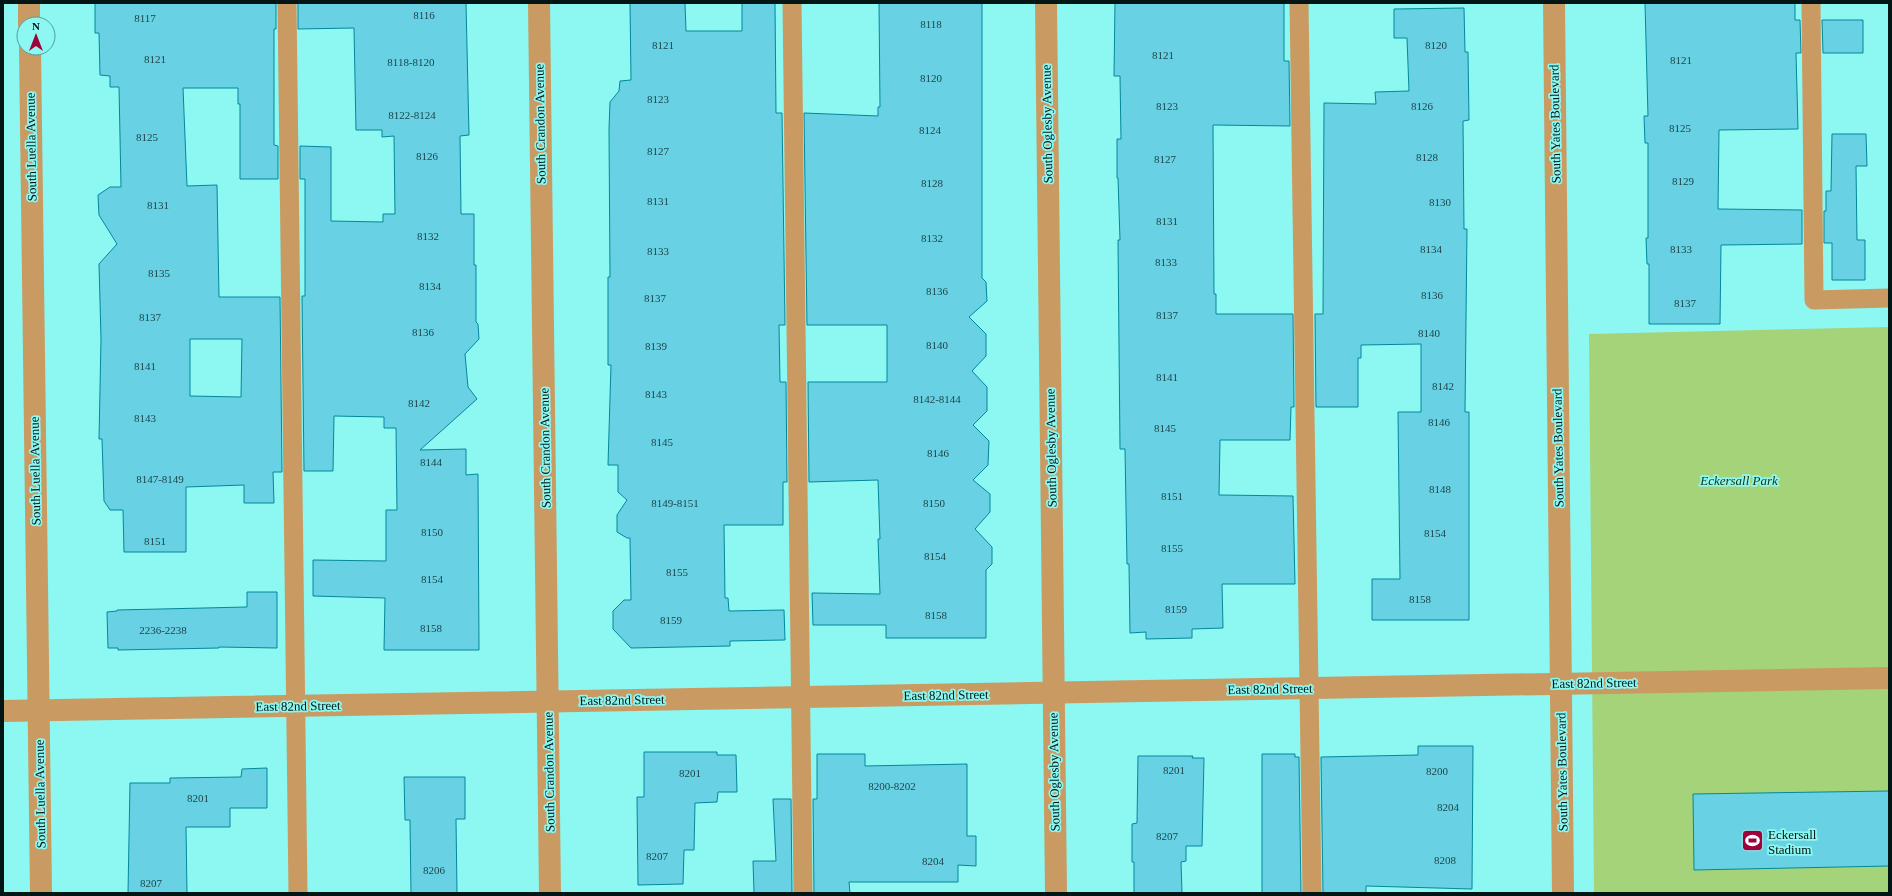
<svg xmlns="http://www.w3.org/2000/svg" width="1892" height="896" font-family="'Times New Roman',serif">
	<rect width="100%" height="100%" fill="#8df7f1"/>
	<polygon fill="#a5d37a" points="1889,327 1889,893 1594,893 1589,334"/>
	<g fill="#69d1e4" stroke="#03889a" fill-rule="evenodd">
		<path d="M95 3H276V29H274V145L278 146V179H240V104H238V88H183L187 186 217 185 219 297H280L282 472H273L274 503H244V485L186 487V552H124L123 510H110L104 501 102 439H99L101 339 99 264 117 244 99 215 98 195 110 187H121L119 87H110V76L100 75 99 33H95ZM190 339H242L241 397 190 396Z"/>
		<polygon points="298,3 466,3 469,135 460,136 461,214 474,214 474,265 476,265 476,322 478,324 479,339 465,354 468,387 477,399 420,450 466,449 466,475 478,474 479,650 384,650 385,598 313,596 313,560 386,561 386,510 397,510 396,428 384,428 384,417 334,416 333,471 304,471 302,296 305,296 305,179 300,179 300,146 331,147 331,221 383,222 383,214 395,214 394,136 382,137 382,130 356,130 354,28 298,29"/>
		<polygon points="630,3 685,3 686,31 742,31 742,3 775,3 776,113 782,113 785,325 779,325 780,382 786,382 787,482 783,482 783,525 724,525 725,598 728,598 729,611 784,610 785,640 730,641 730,646 631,648 613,629 613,611 624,600 631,600 630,538 627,538 617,532 617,515 627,500 618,492 618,465 608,465 611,365 608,365 608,277 610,277 609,129 610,102 619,91 620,81 631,80"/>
		<polygon points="879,3 982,3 982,278 986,282 987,301 969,317 986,334 986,356 972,371 987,387 987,411 973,425 989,441 988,465 973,480 990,494 990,512 975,529 992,547 992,564 986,570 986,638 886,638 886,625 813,625 812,593 880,594 878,539 880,539 878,480 809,482 808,382 887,382 887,325 807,325 804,113 878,116 878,107 880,107"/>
		<polygon points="1115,3 1284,3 1284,61 1289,61 1290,126 1213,125 1214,294 1216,294 1216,314 1293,314 1294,407 1291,407 1290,440 1220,440 1219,495 1293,496 1295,584 1222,584 1223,628 1192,629 1192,638 1146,639 1146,632 1130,633 1129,564 1127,564 1125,449 1120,449 1118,240 1120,240 1118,178 1117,178 1117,139 1121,139 1120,76 1114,76"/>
		<polygon points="1645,3 1795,3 1795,20 1800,20 1801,53 1796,53 1798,129 1719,130 1718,209 1802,210 1802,244 1721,245 1720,324 1649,324 1649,264 1647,264 1646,238 1648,238 1648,143 1645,143 1644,116 1648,116"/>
		<polygon points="1464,8 1465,52 1468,52 1469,120 1463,121 1464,229 1467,229 1465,412 1469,412 1469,620 1372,620 1372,579 1400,579 1398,412 1421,412 1421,344 1361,345 1361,358 1358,358 1358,407 1316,407 1315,314 1323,314 1324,103 1376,104 1375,92 1409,91 1407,38 1394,38 1394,9"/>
		<polygon points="1822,20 1863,20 1863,53 1823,53"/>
		<polygon points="1832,134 1866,134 1867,166 1856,166 1857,240 1865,240 1865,280 1832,280 1832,243 1824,243 1824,211 1826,211 1826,191 1831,191"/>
		<polygon points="247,592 277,592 277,648 219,647 219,648 118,650 118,648 108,648 107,612 117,611 117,610 247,607"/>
		<polygon points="1418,746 1473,746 1472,889 1366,886 1366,893 1323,893 1321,757 1418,755"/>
		<polygon points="644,752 717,752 717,755 736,755 737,792 718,792 717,802 695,803 694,850 684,850 683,884 638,885 637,797 644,797"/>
		<polygon points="817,754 865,754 865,766 967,764 967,836 976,836 976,866 958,865 958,882 849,882 850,893 814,893 813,799 817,799"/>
		<polygon points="1262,754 1295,754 1295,757 1299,757 1301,893 1262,893"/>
		<polygon points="1138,756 1193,756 1192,758 1204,758 1202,846 1186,846 1186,861 1181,862 1182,893 1134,893 1134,862 1132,862 1132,824 1137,823"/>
		<polygon points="267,768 267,808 230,808 230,827 186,827 187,893 128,893 130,783 170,783 170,778 241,777 242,769"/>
		<polygon points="404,777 465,777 465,819 456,819 457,893 411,893 410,820 405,820"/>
		<polygon points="1889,791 1889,866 1694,870 1693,794"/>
		<polygon points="773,799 791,799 792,893 754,893 753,861 776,861"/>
	</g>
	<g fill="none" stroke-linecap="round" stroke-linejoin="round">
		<g stroke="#c99b63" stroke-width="19">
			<polyline points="287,3 298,893"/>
			<polyline points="792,3 803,893"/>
			<polyline points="1299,3 1312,893"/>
			<polyline points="1811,3 1814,300 1889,298"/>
		</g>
		<g stroke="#c99b63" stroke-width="22">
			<polyline points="29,3 29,24"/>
			<polyline points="539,3 550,893"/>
			<polyline points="1046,3 1056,893"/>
			<polyline points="30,48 41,893"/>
			<polyline points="3,711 1889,678"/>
		</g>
		<polyline stroke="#c99b63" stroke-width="22" points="1554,3 1563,893"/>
	</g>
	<defs>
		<symbol id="stadium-square" viewBox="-11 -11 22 22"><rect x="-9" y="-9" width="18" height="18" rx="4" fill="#a0013c" stroke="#8df7f1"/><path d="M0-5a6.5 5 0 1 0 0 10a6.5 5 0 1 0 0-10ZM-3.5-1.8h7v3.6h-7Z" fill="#fff"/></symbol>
	</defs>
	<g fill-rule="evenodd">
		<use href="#stadium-square" x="1740" y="828" width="25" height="25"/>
	</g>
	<g text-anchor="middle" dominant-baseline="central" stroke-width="3.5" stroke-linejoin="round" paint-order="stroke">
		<g font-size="11" fill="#1b4549">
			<text x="424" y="15">8116</text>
			<text x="145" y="18">8117</text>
			<text x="931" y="24">8118</text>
			<text x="663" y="45">8121</text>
			<text x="1436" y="45">8120</text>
			<text x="1163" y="55">8121</text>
			<text x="155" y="59">8121</text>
			<text x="1681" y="60">8121</text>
			<text x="411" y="62">8118-8120</text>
			<text x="931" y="78">8120</text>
			<text x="658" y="99">8123</text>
			<text x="1167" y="106">8123</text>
			<text x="1422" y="106">8126</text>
			<text x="412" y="115">8122-8124</text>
			<text x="1680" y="128">8125</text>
			<text x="930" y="130">8124</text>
			<text x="147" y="137">8125</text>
			<text x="658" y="151">8127</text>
			<text x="427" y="156">8126</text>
			<text x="1427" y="157">8128</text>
			<text x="1165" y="159">8127</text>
			<text x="1683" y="181">8129</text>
			<text x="932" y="183">8128</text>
			<text x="658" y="201">8131</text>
			<text x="1440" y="202">8130</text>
			<text x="158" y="205">8131</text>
			<text x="1167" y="221">8131</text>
			<text x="428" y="236">8132</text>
			<text x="932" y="238">8132</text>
			<text x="1431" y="249">8134</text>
			<text x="1681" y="249">8133</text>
			<text x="658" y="251">8133</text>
			<text x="1166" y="262">8133</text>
			<text x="159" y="273">8135</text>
			<text x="430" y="286">8134</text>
			<text x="937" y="291">8136</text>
			<text x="1432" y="295">8136</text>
			<text x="655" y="298">8137</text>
			<text x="1685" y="303">8137</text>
			<text x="1167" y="315">8137</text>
			<text x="150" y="317">8137</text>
			<text x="423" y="332">8136</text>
			<text x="1429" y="333">8140</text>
			<text x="937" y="345">8140</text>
			<text x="656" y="346">8139</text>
			<text x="145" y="366">8141</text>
			<text x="1167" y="377">8141</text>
			<text x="1443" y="386">8142</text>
			<text x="656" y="394">8143</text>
			<text x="937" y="399">8142-8144</text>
			<text x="419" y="403">8142</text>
			<text x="145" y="418">8143</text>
			<text x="1439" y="422">8146</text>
			<text x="1165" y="428">8145</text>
			<text x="662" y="442">8145</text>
			<text x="938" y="453">8146</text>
			<text x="431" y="462">8144</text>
			<text x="160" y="479">8147-8149</text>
			<text x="1440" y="489">8148</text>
			<text x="1172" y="496">8151</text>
			<text x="675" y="503">8149-8151</text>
			<text x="934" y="503">8150</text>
			<text x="432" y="532">8150</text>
			<text x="1435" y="533">8154</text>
			<text x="155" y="541">8151</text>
			<text x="1172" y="548">8155</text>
			<text x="935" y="556">8154</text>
			<text x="677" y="572">8155</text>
			<text x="432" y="579">8154</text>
			<text x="1420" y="599">8158</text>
			<text x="1176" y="609">8159</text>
			<text x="936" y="615">8158</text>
			<text x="671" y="620">8159</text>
			<text x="431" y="628">8158</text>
			<text x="163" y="630">2236-2238</text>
			<text x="1174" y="770">8201</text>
			<text x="1437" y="771">8200</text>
			<text x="690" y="773">8201</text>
			<text x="892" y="786">8200-8202</text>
			<text x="198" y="798">8201</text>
			<text x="1448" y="807">8204</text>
			<text x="1167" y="836">8207</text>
			<text x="657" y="856">8207</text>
			<text x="1445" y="860">8208</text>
			<text x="933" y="861">8204</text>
			<text x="434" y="870">8206</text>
			<text x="151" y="883">8207</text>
		</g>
		<g font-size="13" fill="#011615" stroke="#8df7f1">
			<text transform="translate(540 124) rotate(-91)">South Crandon Avenue</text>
			<text transform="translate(1047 124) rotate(-91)">South Oglesby Avenue</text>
			<text transform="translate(1555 124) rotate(-91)">South Yates Boulevard</text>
			<text transform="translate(31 147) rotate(-91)">South Luella Avenue</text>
			<text transform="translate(545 448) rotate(-91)">South Crandon Avenue</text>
			<text transform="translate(1051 448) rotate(-91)">South Oglesby Avenue</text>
			<text transform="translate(1558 448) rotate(-91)">South Yates Boulevard</text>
			<text transform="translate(35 471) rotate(-91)">South Luella Avenue</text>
			<text transform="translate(1594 683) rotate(-1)">East 82nd Street</text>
			<text transform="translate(1270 689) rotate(-1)">East 82nd Street</text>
			<text transform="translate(946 695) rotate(-1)">East 82nd Street</text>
			<text transform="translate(622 700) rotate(-1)">East 82nd Street</text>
			<text transform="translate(298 706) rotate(-1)">East 82nd Street</text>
			<text transform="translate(549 772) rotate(-91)">South Crandon Avenue</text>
			<text transform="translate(1054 772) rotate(-91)">South Oglesby Avenue</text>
			<text transform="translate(1562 772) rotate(-91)">South Yates Boulevard</text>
			<text transform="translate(40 794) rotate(-91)">South Luella Avenue</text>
		</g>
		<g font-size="13" font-style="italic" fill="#1d3107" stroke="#8df7f1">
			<text x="1739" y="480">Eckersall Park</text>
		</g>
		<g font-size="13" fill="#011615" stroke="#8df7f1" text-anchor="start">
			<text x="1768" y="834">Eckersall<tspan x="1768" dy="15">Stadium</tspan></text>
		</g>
	</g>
	<rect width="1892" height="896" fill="none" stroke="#011615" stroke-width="8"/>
	<g transform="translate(36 36)"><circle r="19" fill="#8df7f1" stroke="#559d99"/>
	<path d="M0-3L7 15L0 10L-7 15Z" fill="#a0013c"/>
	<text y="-6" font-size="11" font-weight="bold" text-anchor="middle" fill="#011615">N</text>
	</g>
</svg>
